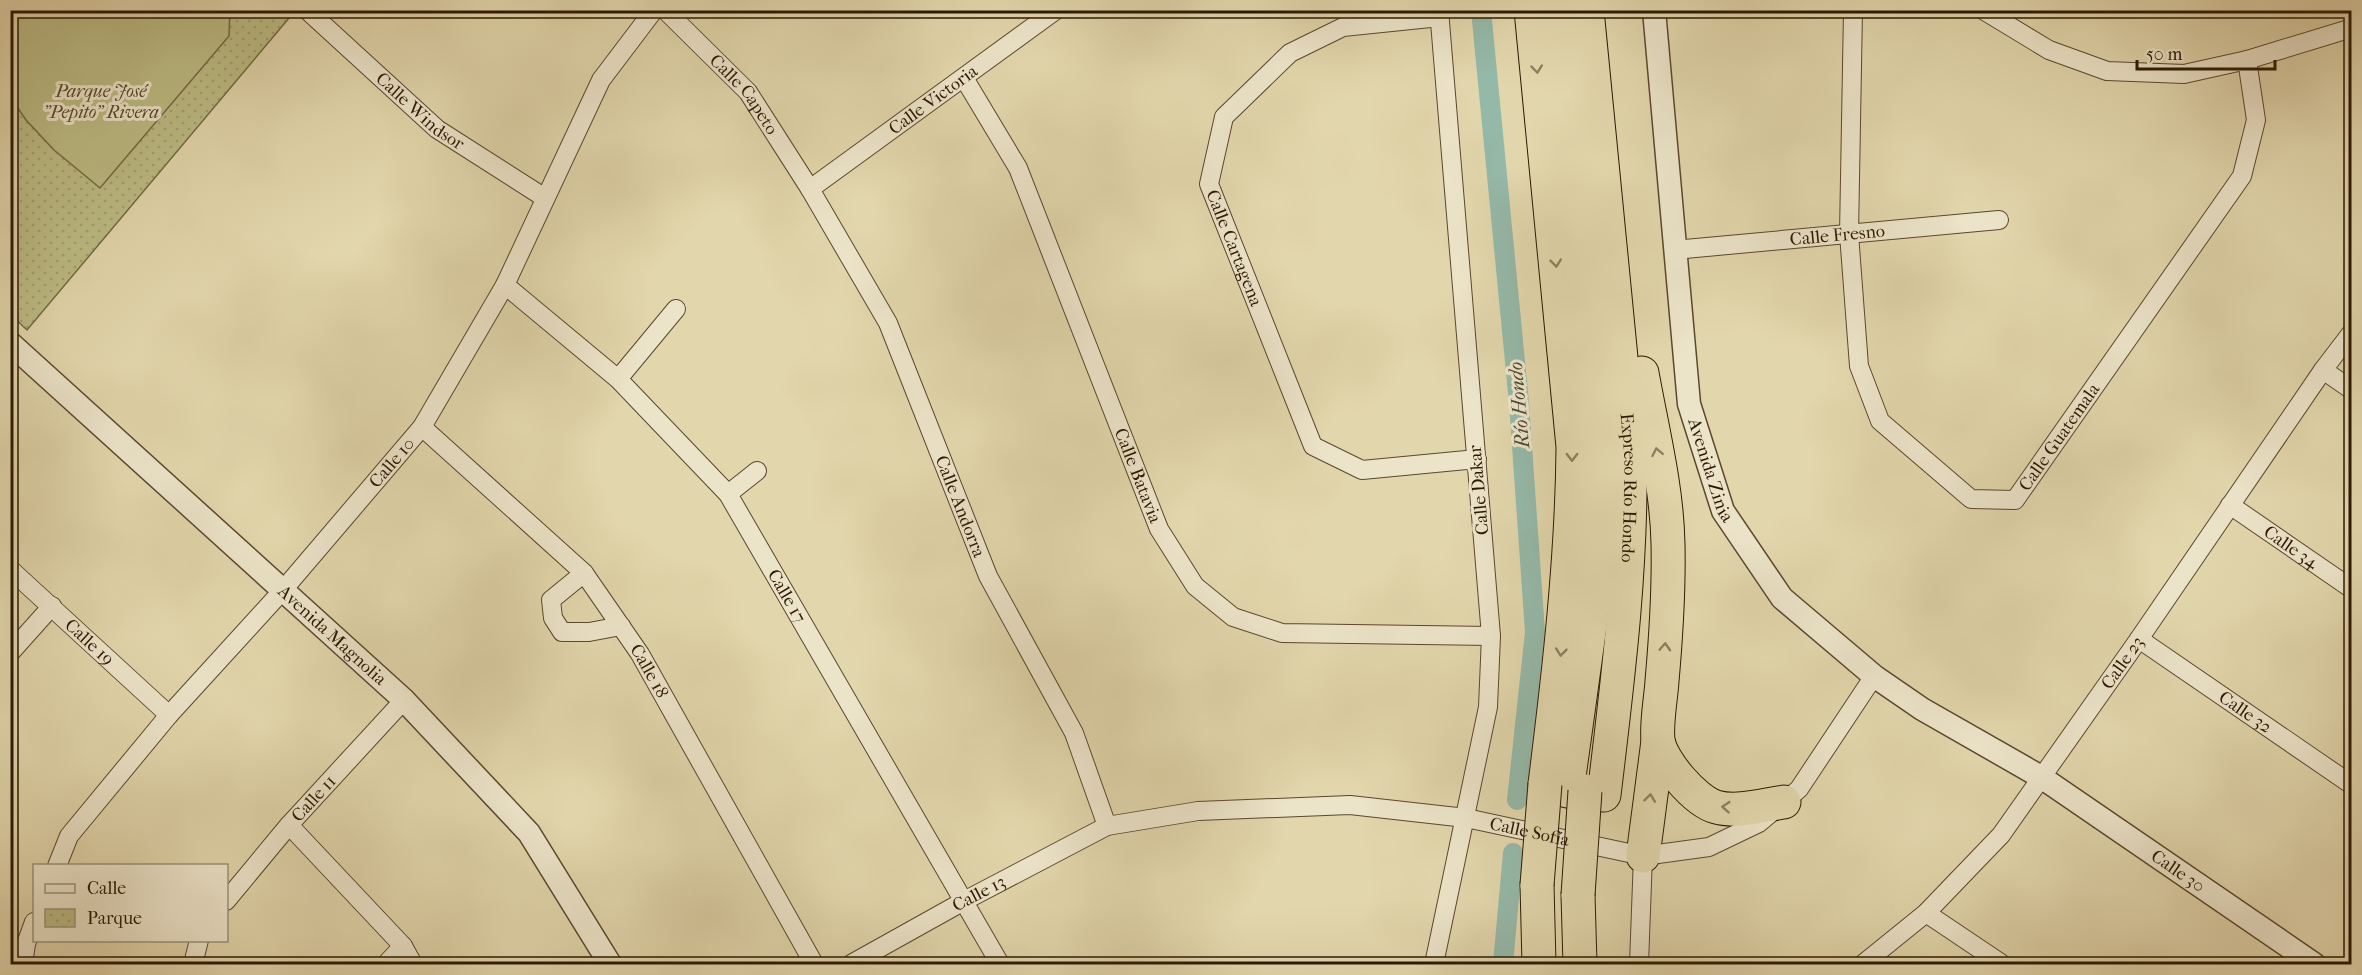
<svg xmlns="http://www.w3.org/2000/svg" width="2362" height="975" font-family="'IM FELL French Canon',serif">
	<defs>
		<pattern id="park-dots" width="8" height="8" patternUnits="userSpaceOnUse" patternTransform="scale(1.5)"><rect width="8" height="8" fill="#bcbb84"/><path d="M2 2h.1M6 6h.1" fill="none" stroke="#a2a070" stroke-width="1.8" stroke-linecap="round"/></pattern>
	</defs>
	<rect width="100%" height="100%" fill="#e2d6ac"/>
	<filter id="stains"><feTurbulence type="fractalNoise" baseFrequency=".00333" numOctaves="4"/><feColorMatrix values="0 0 0 0 .2 0 0 0 0 .09 0 0 0 0 .02 0 0 0 .5 -.17"/></filter>
	<radialGradient id="worn" r=".72"><stop offset=".6" stop-color="#630" stop-opacity="0"/><stop offset="1" stop-color="#630" stop-opacity=".3"/></radialGradient>
	<polygon fill="url(#park-dots)" stroke="#746a43" stroke-width="1.5" points="11,11 282,11 289,18 27,330 11,315"/>
	<polygon fill="#bcbb84" stroke="#746a43" stroke-width="1.5" points="230,10 229,36 100,188 54,150 26,120 11,98 11,11"/>
	<g fill="none" stroke-linecap="round" stroke-linejoin="round">
		<g stroke="#95b9a9" stroke-width="20">
			<polyline points="1481,10 1519,403 1535,632 1517,800"/>
			<polyline points="1503,964 1513,853"/>
		</g>
		<defs>
			<g id="minor">
				<path id="s1" d="M307 10 437 129 545 198"/>
				<path id="s2" d="M665 10 748 92 810 189 888 323 988 576 1074 733 1107 826"/>
				<path id="s3" d="M1853 10 1849 234 1859 366 1880 421 1971 499 2015 500 2242 176 2256 120 2247 60"/>
				<polyline points="1983,10 2049,50 2107,71 2184,74 2247,60 2352,28"/>
				<path id="s4" d="M1440 17 1343 27 1290 53 1224 117 1209 184 1313 446 1362 470 1477 459"/>
				<path id="s5" d="M964 78 1018 168 1159 529 1195 586 1233 617 1282 633 1491 636"/>
				<path id="s6" d="M810 189 1056 10"/>
				<path id="s7" d="M1674 250 1999 220"/>
				<path id="s8" d="M505 285 618 379 728 494 1000 964"/>
				<polyline points="2323,370 2352,390"/>
				<polyline points="618,379 676,309"/>
				<path id="s9" d="M422 427 584 573 640 654 814 964"/>
				<polyline points="728,494 757,471"/>
				<path id="s10" d="M2230 505 2352 589"/>
				<path id="s11" d="M10 569 169 715"/>
				<polyline points="584,573 551,600 553,618 562,632 589,632 621,626"/>
				<path id="s12" d="M2139 639 2352 785"/>
				<polyline points="10,653 52,606"/>
				<polyline points="289,825 403,946 413,964"/>
				<path id="s13" d="M57 866 69 836 169 715 283 590 422 427 505 285 601 80 654 10"/>
				<path id="s14" d="M226 901 289 825 404 700"/>
				<polyline points="1926,913 2002,964"/>
				<polyline points="23,964 26,944 34,922"/>
				<polyline points="193,964 199,940"/>
				<polyline points="386,964 403,946"/>
				<path id="s15" d="M851 964 964 901 1107 826 1198 811 1350 805 1466 818 1643 856 1709 847 1759 823 1799 789 1874 676"/>
				<polyline points="1434,964 1488,707 1491,636 1439,10"/>
				<polyline points="1639,964 1643,856"/>
				<path id="s16" d="M1863 964 1926 913 2001 835 2139 639 2323 370 2352 332"/>
			</g>
			<g id="tertiary">
				<path id="s17" d="M1654 10 1689 404 1723 511 1782 598 1874 676 1922 709 2041 777 2314 964"/>
				<path id="s18" d="M10 343 404 700 529 833 610 964"/>
			</g>
			<g id="motorway">
				<path d="M1531 10 1573 447C1572 560 1559 672 1545 784"/>
				<polyline points="1556,10 1598,400 1600,518 1591,618 1567,791"/>
				<path id="s19" d="M1587 10 1630 450C1632 568 1618 678 1604 795"/>
				<path d="M1642 373C1652 429 1667 487 1668 544 1669 590 1666 636 1662 681 1661 698 1656 723 1658 740 1661 761 1695 801 1716 807 1737 813 1763 805 1784 802"/>
				<polyline points="1643,856 1658,741"/>
				<polyline points="1537,885 1539,964"/>
				<polyline points="1578,895 1580,964"/>
			</g>
		</defs>
		<use href="#minor" stroke="#5a482c" stroke-width="20"/>
		<use href="#tertiary" stroke="#5a482c" stroke-width="25"/>
		<use href="#motorway" stroke="#2c1802" stroke-width="35"/>
		<use href="#minor" stroke="#ece4c9" stroke-width="18"/>
		<use href="#tertiary" stroke="#ece4c9" stroke-width="22"/>
		<use href="#motorway" stroke="#e2d6ac" stroke-width="33"/>
		<defs>
			<g id="motorway-bridge">
				<polyline points="1537,885 1545,784"/>
				<polyline points="1578,895 1585,791"/>
			</g>
		</defs>
		<use href="#motorway-bridge" stroke="#2c1802" stroke-width="35" stroke-linecap="butt"/>
		<use href="#motorway-bridge" stroke="#e2d6ac" stroke-width="33"/>
	</g>
	<defs><path id="oneway-chevron" d="M-2-3.5L2.5 0L-2 3.5" fill="none" stroke-width="1.6" stroke-linecap="round" stroke-linejoin="round" transform="scale(1.5)"/></defs>
	<g stroke="#908060">
		<use href="#oneway-chevron" transform="translate(1537 69) rotate(84)"/>
		<use href="#oneway-chevron" transform="translate(1556 263) rotate(84)"/>
		<use href="#oneway-chevron" transform="translate(1657 452) rotate(-101)"/>
		<use href="#oneway-chevron" transform="translate(1572 457) rotate(90)"/>
		<use href="#oneway-chevron" transform="translate(1665 647) rotate(-87)"/>
		<use href="#oneway-chevron" transform="translate(1561 652) rotate(96)"/>
		<use href="#oneway-chevron" transform="translate(1650 798) rotate(-83)"/>
		<use href="#oneway-chevron" transform="translate(1726 807) rotate(-176)"/>
	</g>
	<g text-anchor="middle" dominant-baseline="central" stroke-width="6" stroke-linejoin="round" paint-order="stroke">
		<g font-size="18" font-style="italic" fill="#574929" stroke="#ece4c9">
			<text x="101" y="91">Parque José<tspan x="101" dy="21">"Pepito" Rivera</tspan></text>
		</g>
		<g font-size="18" fill="#2c1802" stroke="#ece4c9">
			<text stroke="none"><textPath href="#s2" startOffset="116">Calle Capeto</textPath></text>
			<text stroke="none"><textPath href="#s6" startOffset="152">Calle Victoria</textPath></text>
			<text stroke="none"><textPath href="#s1" startOffset="152">Calle Windsor</textPath></text>
			<text stroke="none"><textPath href="#s7" startOffset="164">Calle Fresno</textPath></text>
			<text stroke="none"><textPath href="#s4" startOffset="386">Calle Cartagena</textPath></text>
			<text stroke="none"><textPath href="#s3" startOffset="656">Calle Guatemala</textPath></text>
			<text stroke="none"><textPath href="#s13" startOffset="526">Calle 10</textPath></text>
			<text stroke="none"><textPath href="#s17" startOffset="465">Avenida Zinia</textPath></text>
			<text stroke="none"><textPath href="#s5" startOffset="435">Calle Batavia</textPath></text>
			<text stroke="none"><textPath href="#s19" startOffset="480">Expreso Río Hondo</textPath></text>
			<text transform="translate(1479 490) rotate(-95)">Calle Dakar</text>
			<text stroke="none"><textPath href="#s2" startOffset="584">Calle Andorra</textPath></text>
			<text stroke="none"><textPath href="#s10" startOffset="74">Calle 34</textPath></text>
			<text stroke="none"><textPath href="#s8" startOffset="424">Calle 17</textPath></text>
			<text stroke="none"><textPath href="#s18" startOffset="435">Avenida Magnolia</textPath></text>
			<text stroke="none"><textPath href="#s11" startOffset="108">Calle 19</textPath></text>
			<text stroke="none"><textPath href="#s16" startOffset="400">Calle 23</textPath></text>
			<text stroke="none"><textPath href="#s9" startOffset="336">Calle 18</textPath></text>
			<text stroke="none"><textPath href="#s12" startOffset="129">Calle 32</textPath></text>
			<text stroke="none"><textPath href="#s14" startOffset="135">Calle 11</textPath></text>
			<text stroke="none"><textPath href="#s15" startOffset="717">Calle Sofía</textPath></text>
			<text stroke="none"><textPath href="#s17" startOffset="1095">Calle 30</textPath></text>
			<text stroke="none"><textPath href="#s15" startOffset="146">Calle 13</textPath></text>
		</g>
		<g font-size="20" font-style="italic" fill="#4c4834" stroke="#ece4c9">
			<text transform="translate(1519 405) rotate(-95)">Río Hondo</text>
		</g>
	</g>
	<rect width="2362" height="975" fill="none" stroke="#e2d6ac" stroke-width="36"/>
	<rect x="12" y="12" width="2338" height="951" fill="none" stroke="#2c1802" stroke-width="3"/>
	<rect x="18" y="18" width="2326" height="939" fill="none" stroke="#2c1802" stroke-width="1.5"/>
	<rect x="33" y="864" width="195" height="78" fill="#ece4c9" stroke="#9f9279" stroke-width="1.5"/>
	<rect x="45" y="884" width="30" height="9" fill="#ece4c9" stroke="#9f9279" stroke-width="1.5"/>
	<text x="87" y="894" font-size="18" fill="#2c1802">Calle</text>
	<rect x="45" y="909" width="30" height="18" fill="url(#park-dots)" stroke="#9f9279" stroke-width="1.5"/>
	<text x="87" y="924" font-size="18" fill="#2c1802">Parque</text>
	<path d="M2137 60v9h138v-9" fill="none" stroke="#2c1802" stroke-width="3"/>
	<text x="2146" y="60" font-size="18" fill="#2c1802" stroke="#ece4c9" stroke-width="4.5" paint-order="stroke">50 m</text>
	<rect width="100%" height="100%" filter="url(#stains)"/>
	<rect width="100%" height="100%" fill="url(#worn)"/>
</svg>
